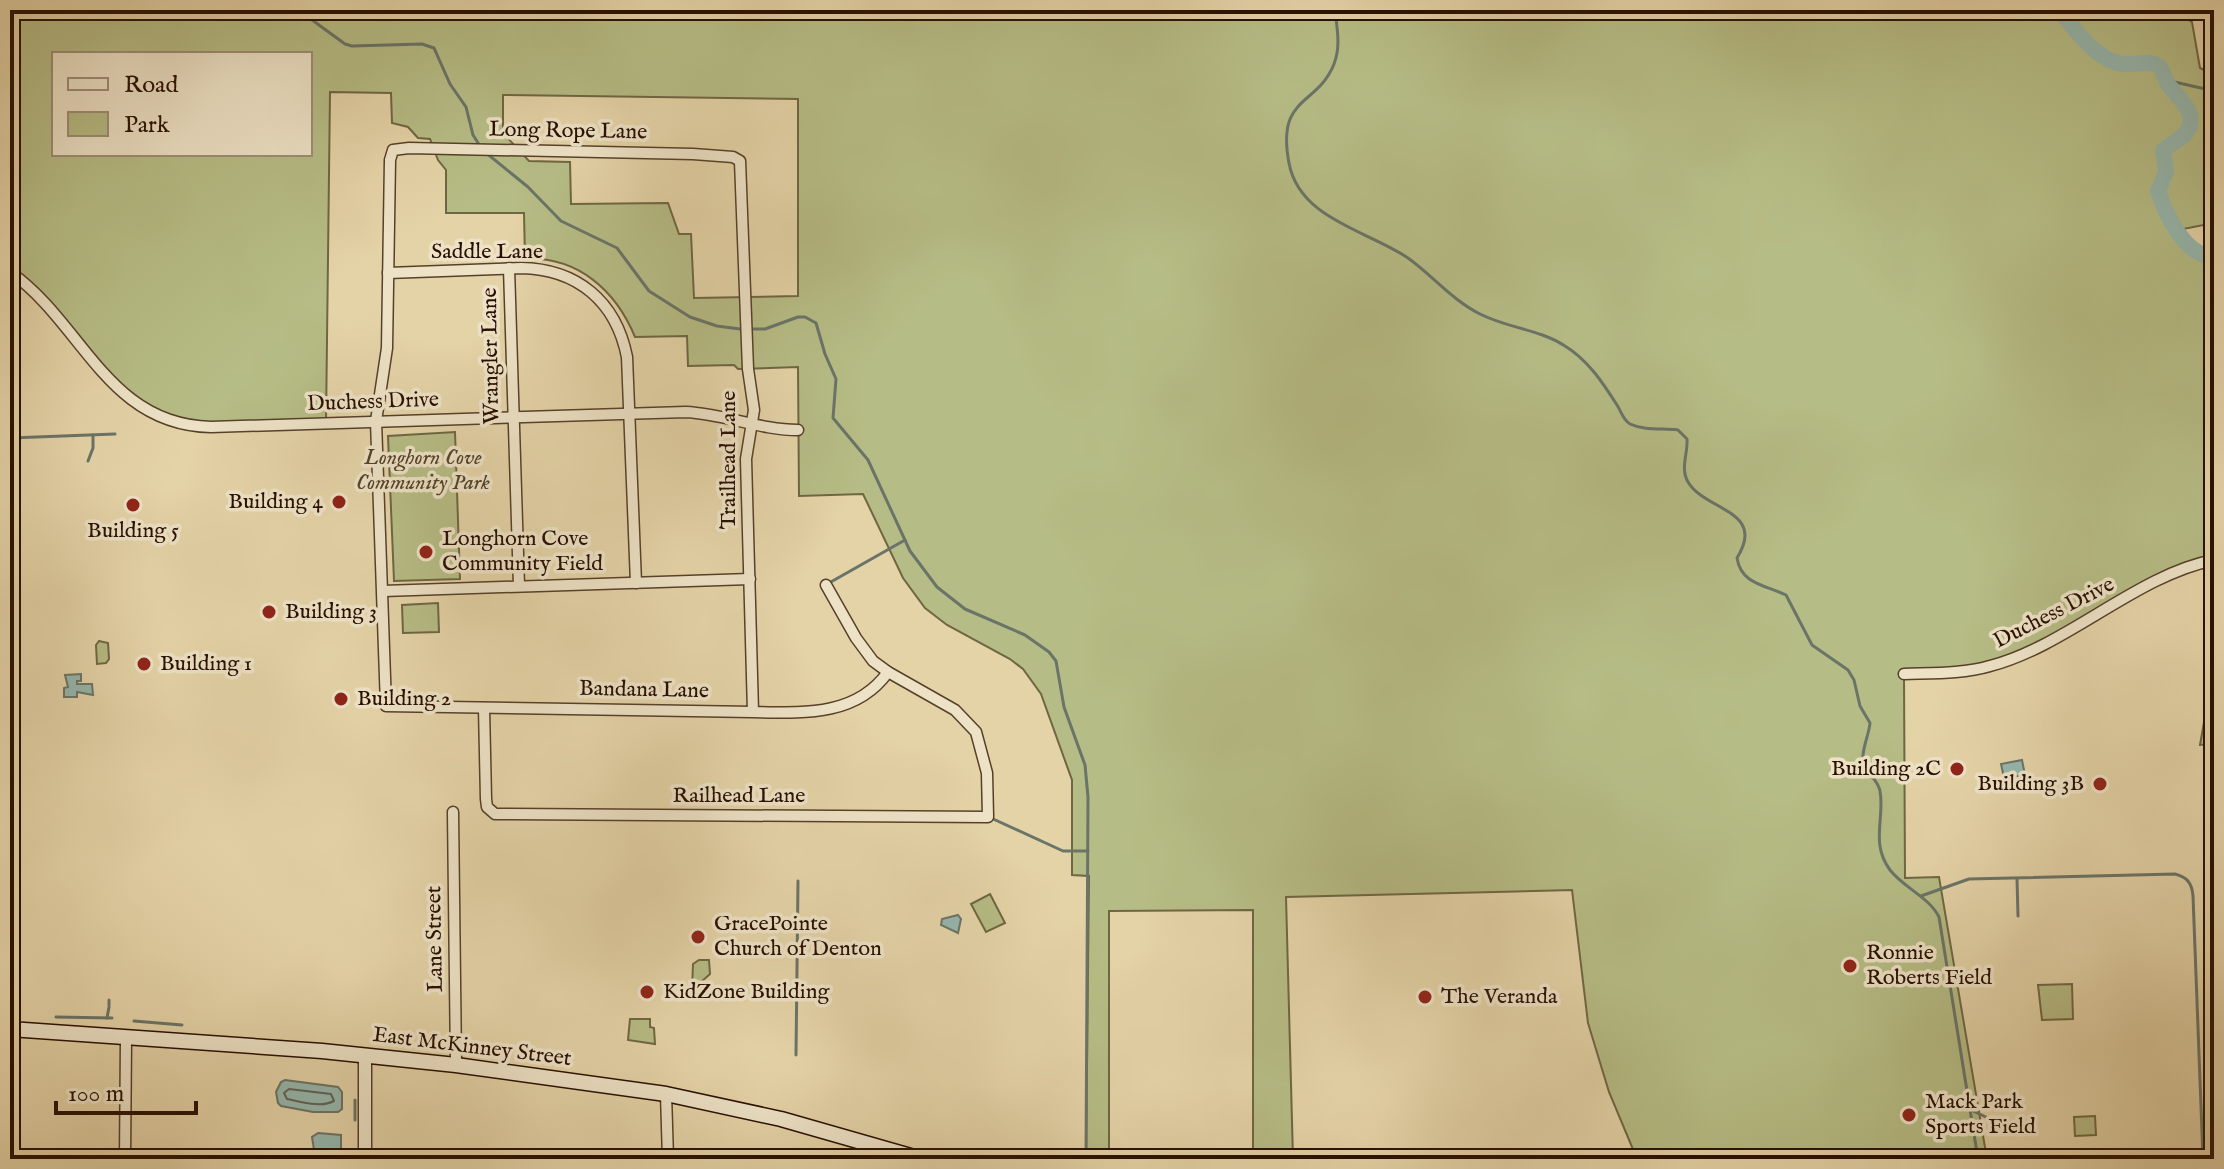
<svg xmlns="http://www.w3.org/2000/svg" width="2224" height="1169" font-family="'IM FELL English',serif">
	<rect width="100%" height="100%" fill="#e4d3a7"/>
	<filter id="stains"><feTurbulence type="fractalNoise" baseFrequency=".0025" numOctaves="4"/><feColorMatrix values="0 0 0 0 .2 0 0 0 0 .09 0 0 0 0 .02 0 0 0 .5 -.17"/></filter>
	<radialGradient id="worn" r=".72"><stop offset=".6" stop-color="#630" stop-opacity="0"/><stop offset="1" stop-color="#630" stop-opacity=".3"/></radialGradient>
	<g fill="#b6bc85" stroke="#6f6643" stroke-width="2" fill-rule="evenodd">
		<path d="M10 10H2174L2192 22 2200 68 2214 75V223L2178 230C2185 246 2196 257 2214 256V560L2188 567 2008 660 1904 675 1905 878 1939 877 1987 1159H1637L1609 1092 1588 1023 1572 890 1286 897 1293 1159H1253V910L1109 911V1159H1086L1089 876 1072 875V780L1041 694 1023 669 1010 659 947 625 925 608 903 578 863 494 799 496 798 367 738 369 734 365 688 366 687 336 635 337C616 291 578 256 525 259L524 213H446V170L438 160 430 139 418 138 408 127 392 123 391 93 330 92 326 423 201 427 136 404 10 272ZM54 54H310V154H54ZM503 95 798 99V296L694 298 691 234H679L668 203 571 204 570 162 529 161 503 133Z"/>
		<polygon points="455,432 460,579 394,581 388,436"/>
		<polygon points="438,603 439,632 403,633 402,605"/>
		<polygon points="99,641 108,643 109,659 106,663 97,664 96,645"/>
		<polygon points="2207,705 2214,705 2214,744 2200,745"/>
		<polygon points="990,894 1005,923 986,932 971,904"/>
		<polygon points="699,960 709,960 710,974 692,990 693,964"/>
		<polygon points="2072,984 2073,1019 2042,1020 2038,985"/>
		<polygon points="630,1019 650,1019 650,1027 654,1028 655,1044 628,1040"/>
		<polygon points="2095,1116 2096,1135 2075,1136 2074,1117"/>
	</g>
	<g fill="#96b7ad" stroke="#6a7468" stroke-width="2">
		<polygon points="81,674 81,681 77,681 77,684 92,684 93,695 77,692 77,697 64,697 64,688 68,687 65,675"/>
		<polygon points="2022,760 2025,775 2004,778 2001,764"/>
		<polygon points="958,915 961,919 958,933 941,925 942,919"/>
		<polygon points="285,1080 338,1087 342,1092 342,1109 338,1112 313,1112 281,1106 278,1103 276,1092 281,1082"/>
		<polygon points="318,1133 341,1135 341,1156 315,1156 312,1137"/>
	</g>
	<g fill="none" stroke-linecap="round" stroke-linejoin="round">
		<path stroke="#5f6357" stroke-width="2" d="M289 1089 331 1094 334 1101C321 1108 302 1102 287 1099L284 1093Z"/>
		<g stroke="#6a7468" stroke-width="3">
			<polyline points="254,10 277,10"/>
			<polyline points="278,10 308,17 345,44 352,46 422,44 434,48 450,84 466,107 473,135 480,146"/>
			<path d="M1335 10C1337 29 1341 46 1334 64 1317 107 1276 95 1289 163 1299 219 1369 231 1408 258 1433 276 1452 300 1480 314 1507 328 1539 329 1565 346 1588 360 1603 383 1617 405 1621 411 1623 420 1630 424 1645 431 1663 428 1678 430L1687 439C1688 454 1680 468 1688 482 1705 511 1767 510 1737 558 1741 584 1765 585 1786 595L1812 645 1848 670 1854 680 1860 706 1870 723C1869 735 1862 748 1863 759 1864 772 1878 779 1880 791 1885 818 1870 843 1890 870 1904 888 1929 897 1939 917L1978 1159"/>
			<polyline points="2166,80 2214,91"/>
			<polyline points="485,152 528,187 561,221 617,248 649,291 690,317 717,326 740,329 765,329 798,317 805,317 816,323 825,354 836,379 833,418 868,460 910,551 937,587 965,609 1025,635 1049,652 1056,661 1064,707 1085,765 1088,797 1086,1159"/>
			<polyline points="10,438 115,434"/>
			<polyline points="88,461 93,448 93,435"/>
			<polyline points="829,583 905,540"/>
			<polyline points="991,818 1063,851 1088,851"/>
			<polyline points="2017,879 2018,916"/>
			<path d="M1921 896 1969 879 2175 874C2187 877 2192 883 2193 896L2203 1159"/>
			<polyline points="109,1005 109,1000"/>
			<polyline points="56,1017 112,1018"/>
			<polyline points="107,1018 109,1007"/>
			<polyline points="134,1021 182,1025"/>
			<polyline points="796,1055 798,881"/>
			<polyline points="1971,1110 1988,1118"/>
			<polyline points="355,1120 355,1100"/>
		</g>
		<path stroke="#96b7ad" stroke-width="16" d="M2059 10C2076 30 2094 59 2122 64 2136 66 2146 59 2159 66 2164 72 2164 78 2168 84 2177 98 2203 115 2184 135 2178 141 2169 144 2163 151L2166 172 2158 191C2166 215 2186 258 2214 256"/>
		<defs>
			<g id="minor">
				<polyline points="509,268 519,586"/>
				<path d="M10 272C83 323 107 425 211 427L686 412C725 414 760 430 798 430"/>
				<path d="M388 273 521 268C577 269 616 301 627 357L636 583"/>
				<polyline points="383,591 750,579"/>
				<path d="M1904 674C1932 673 1963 674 1990 666 2067 646 2137 575 2214 560"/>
				<polyline points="484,708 486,799 487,807 495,814 988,817 987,773 976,732 955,710 888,672 873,661 856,638 826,585"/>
				<path d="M753 712 746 459 754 410 748 369 740 161 733 157 693 154 409 148 393 150 390 160 387 348 376 421 386 706 753 712C802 713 856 717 888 672"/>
				<polyline points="453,812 456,1065"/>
				<polyline points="666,1094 668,1159"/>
				<polyline points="125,1159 126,1038"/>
			</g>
			<polyline id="tertiary" points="365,1056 365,1159"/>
			<polyline id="secondary" points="10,1029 322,1051 456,1065 666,1094 781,1119 921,1159"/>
		</defs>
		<use href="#minor" stroke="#57402a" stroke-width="13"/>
		<use href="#tertiary" stroke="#57402a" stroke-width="15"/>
		<use href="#secondary" stroke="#280f01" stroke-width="17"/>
		<use href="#minor" stroke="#ede2c6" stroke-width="10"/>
		<use href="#tertiary" stroke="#ede2c6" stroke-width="12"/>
		<use href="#secondary" stroke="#ede2c6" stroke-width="14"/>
	</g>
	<g fill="#8f2418" stroke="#ede2c6" stroke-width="3">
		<circle cx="339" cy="502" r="8"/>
		<circle cx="133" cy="505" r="8"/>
		<circle cx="426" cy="552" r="8"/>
		<circle cx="269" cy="612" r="8"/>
		<circle cx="144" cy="664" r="8"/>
		<circle cx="341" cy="699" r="8"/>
		<circle cx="1957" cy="769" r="8"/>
		<circle cx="2100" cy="784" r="8"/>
		<circle cx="698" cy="937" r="8"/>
		<circle cx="1850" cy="966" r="8"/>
		<circle cx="647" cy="992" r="8"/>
		<circle cx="1425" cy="997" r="8"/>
		<circle cx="1909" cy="1115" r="8"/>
	</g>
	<g text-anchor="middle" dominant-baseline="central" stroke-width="7" stroke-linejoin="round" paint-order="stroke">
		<g font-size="22" fill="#280f01" stroke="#ede2c6">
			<text transform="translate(568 131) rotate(1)">Long Rope Lane</text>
			<text x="487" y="252">Saddle Lane</text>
			<text transform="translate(491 356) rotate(-91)">Wrangler Lane</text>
			<text transform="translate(373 402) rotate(-2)">Duchess Drive</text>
			<text transform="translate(729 460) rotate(-90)">Trailhead Lane</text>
			<text transform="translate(2054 613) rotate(-27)">Duchess Drive</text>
			<text transform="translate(644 690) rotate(1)">Bandana Lane</text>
			<text x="739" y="796">Railhead Lane</text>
			<text transform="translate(435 939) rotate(-91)">Lane Street</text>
			<text transform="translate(472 1047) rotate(7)">East McKinney Street</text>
		</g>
		<g font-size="22" font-style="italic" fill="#534329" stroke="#ede2c6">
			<text x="423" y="458">Longhorn Cove<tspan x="423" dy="25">Community Park</tspan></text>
		</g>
		<g font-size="22" fill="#280f01" stroke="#ede2c6" text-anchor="start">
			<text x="323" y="502" text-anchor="end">Building 4</text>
			<text x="133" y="531" text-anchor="middle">Building 5</text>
			<text x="442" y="539">Longhorn Cove<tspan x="442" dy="25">Community Field</tspan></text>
			<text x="285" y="612">Building 3</text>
			<text x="160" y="664">Building 1</text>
			<text x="357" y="699">Building 2</text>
			<text x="1941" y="769" text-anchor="end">Building 2C</text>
			<text x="2084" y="784" text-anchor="end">Building 3B</text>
			<text x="714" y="924">GracePointe<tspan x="714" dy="25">Church of Denton</tspan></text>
			<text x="1866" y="953">Ronnie<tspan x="1866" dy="25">Roberts Field</tspan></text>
			<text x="663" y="992">KidZone Building</text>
			<text x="1441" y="997">The Veranda</text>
			<text x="1925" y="1102">Mack Park<tspan x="1925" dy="25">Sports Field</tspan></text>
		</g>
	</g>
	<rect width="2224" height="1169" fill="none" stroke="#e4d3a7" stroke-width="40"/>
	<rect x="12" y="12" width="2200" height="1145" fill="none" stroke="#280f01" stroke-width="4"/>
	<rect x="20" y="20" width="2184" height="1129" fill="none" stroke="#280f01" stroke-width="2"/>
	<rect x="52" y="52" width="260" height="104" fill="#ede2c6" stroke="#9e8e77" stroke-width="2"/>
	<rect x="68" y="78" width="40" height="12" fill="#ede2c6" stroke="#9e8e77" stroke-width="2"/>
	<text x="124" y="92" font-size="24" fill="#280f01">Road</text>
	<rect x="68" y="112" width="40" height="24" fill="#b6bc85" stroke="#9e8e77" stroke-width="2"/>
	<text x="124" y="132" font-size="24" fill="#280f01">Park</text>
	<path d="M56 1101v12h140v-12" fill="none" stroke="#280f01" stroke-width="4"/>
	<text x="68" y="1101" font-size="24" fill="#280f01" stroke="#ede2c6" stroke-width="6" paint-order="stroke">100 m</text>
	<rect width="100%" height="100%" filter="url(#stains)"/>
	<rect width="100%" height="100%" fill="url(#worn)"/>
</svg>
